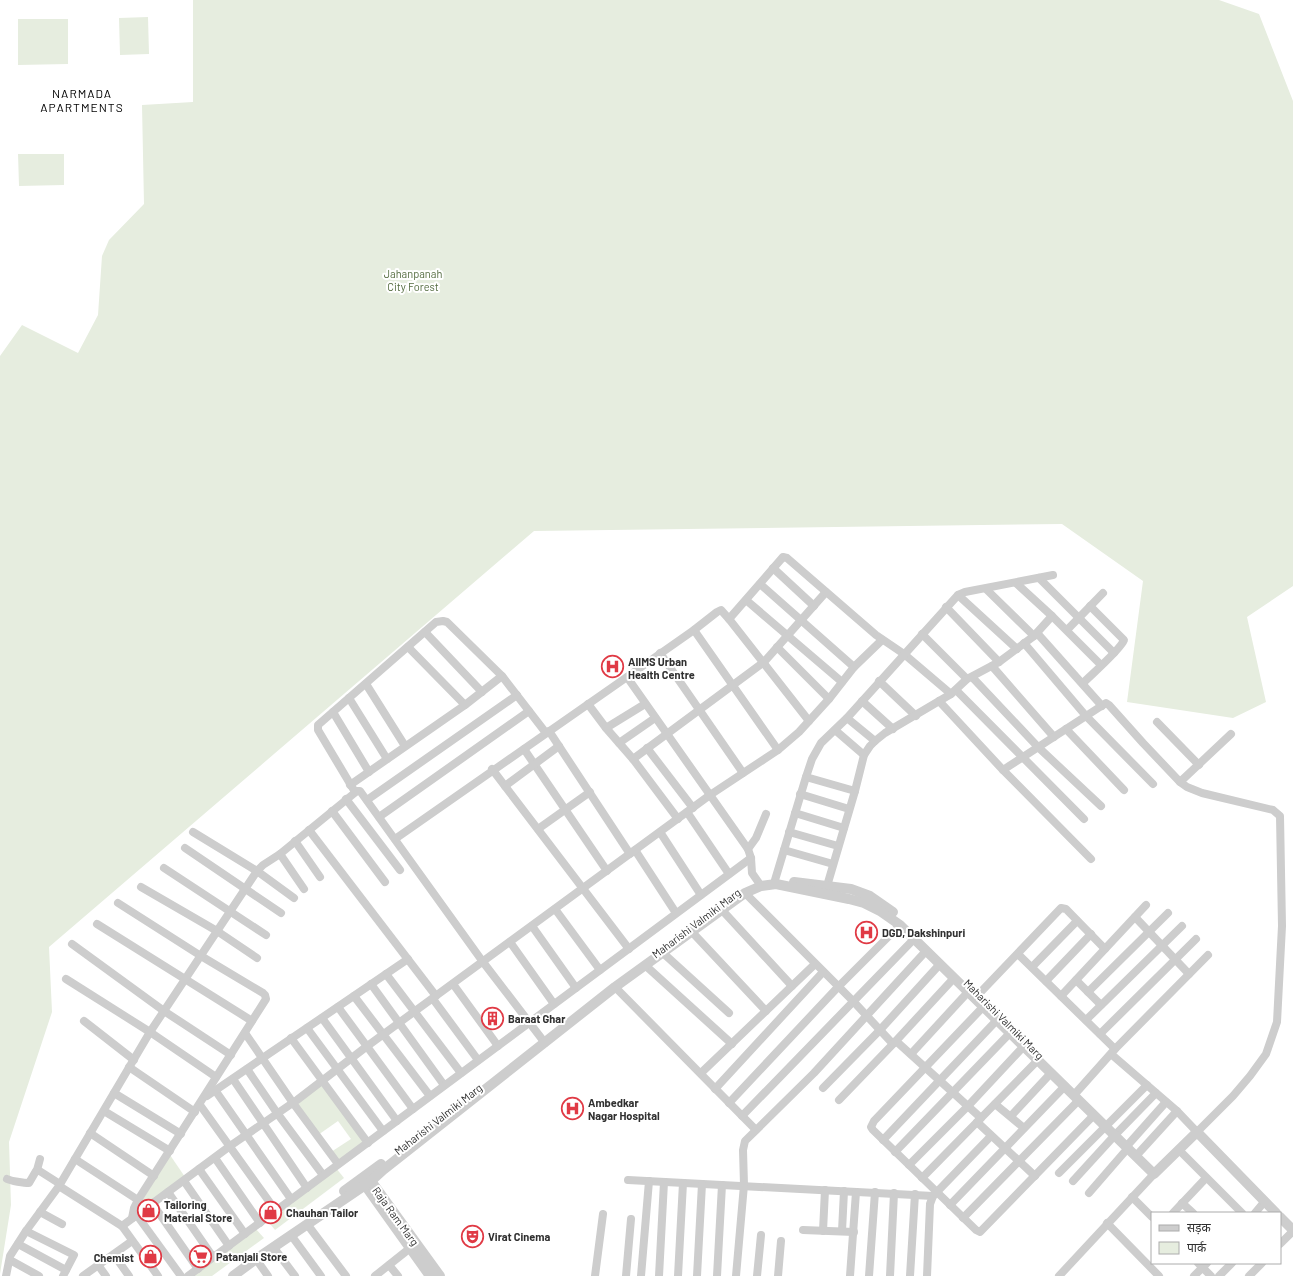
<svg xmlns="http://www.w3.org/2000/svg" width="1293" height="1276" font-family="Barlow,'Noto Sans Devanagari',sans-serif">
	<rect width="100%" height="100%" fill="#fff"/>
	<g fill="#e6eddf">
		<polygon points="193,0 1219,0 1259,14 1293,101 1293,586 1247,617 1266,702 1233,718 1127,702 1143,581 1062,524 534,531 49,947 52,1012 9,1142 11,1205 0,1274 0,356 22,325 78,353 98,315 102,256 109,240 144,204 142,105 193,102"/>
		<polygon points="148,17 149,54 120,55 119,18"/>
		<polygon points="18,19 68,19 68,64 18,65"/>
		<polygon points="18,154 64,154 64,185 19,186"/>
		<polygon points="322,1082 365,1142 339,1162 331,1152 351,1139 338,1121 318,1135 294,1103"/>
		<polygon points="170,1155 185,1177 134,1214"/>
		<polygon points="336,1168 344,1178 275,1230 266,1219"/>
		<polygon points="255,1228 264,1238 212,1276 190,1276"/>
	</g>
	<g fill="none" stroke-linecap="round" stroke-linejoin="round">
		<g stroke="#cdcdcd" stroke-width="8">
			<polyline points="773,568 814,606"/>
			<polyline points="1039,578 1114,653"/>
			<polyline points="1016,583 1052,616 1101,665"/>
			<polyline points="760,584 854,667"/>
			<polyline points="986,589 1034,636"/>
			<polyline points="958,595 1017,649"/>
			<polyline points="746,600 842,682"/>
			<polyline points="946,607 999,662"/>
			<polyline points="729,619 809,721"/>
			<polyline points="694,630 778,750"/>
			<polyline points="1067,630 1103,593"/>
			<polyline points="425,632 482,692"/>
			<polyline points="1037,633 1102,706"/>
			<polyline points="922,634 967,679"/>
			<polyline points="1024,643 1086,716 1153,784"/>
			<polyline points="408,647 465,705"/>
			<polyline points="777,647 829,699"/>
			<polyline points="660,653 743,773"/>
			<polyline points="992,666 1054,737"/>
			<polyline points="627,677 748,849 751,858 752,873 761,886"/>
			<polyline points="972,677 1038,747 1101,806"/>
			<polyline points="879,681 916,716"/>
			<path d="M1083 683C1091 675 1121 649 1124 640L1090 606"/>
			<polyline points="366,684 405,746"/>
			<polyline points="956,690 1084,819"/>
			<polyline points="349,698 387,759"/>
			<polyline points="862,701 893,729"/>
			<polyline points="939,701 1003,770 1091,859"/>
			<polyline points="588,704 606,728 633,759 678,819"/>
			<polyline points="333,712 369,772"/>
			<polyline points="847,718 875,741"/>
			<polyline points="1157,722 1199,765"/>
			<polyline points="606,728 645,704"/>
			<polyline points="1066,729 1124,790"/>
			<polyline points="835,730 864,755"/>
			<polyline points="549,731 630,854"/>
			<polyline points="619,743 655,718"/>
			<polyline points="647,748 693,808"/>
			<polyline points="524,749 607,871"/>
			<polyline points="633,759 764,662 826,592"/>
			<polyline points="492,769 629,949"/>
			<polyline points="1003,770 1106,703 1109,705 1143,743 1180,782 1231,734"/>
			<polyline points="806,777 855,791"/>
			<polyline points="350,785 465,705 502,676 546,733"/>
			<polyline points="505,786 559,746"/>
			<polyline points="355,792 318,730 318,725 436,622 443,621 447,622 502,676"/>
			<polyline points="800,794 849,809"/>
			<polyline points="346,799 400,870"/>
			<polyline points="367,800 517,695"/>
			<polyline points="332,811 385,882"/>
			<polyline points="687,812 729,874"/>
			<polyline points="795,813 844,828"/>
			<polyline points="379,817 529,711"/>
			<polyline points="538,829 590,792"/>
			<polyline points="309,830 436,996"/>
			<polyline points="193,832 257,871 294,898"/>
			<polyline points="660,832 701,895"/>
			<polyline points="789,832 838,846"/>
			<polyline points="395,839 627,677 694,630 717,612 721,610 729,619 783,557 787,558 876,635 904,654 951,694"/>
			<polyline points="295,841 320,877"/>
			<polyline points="185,848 281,913"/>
			<polyline points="748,849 756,838 766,814"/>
			<polyline points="635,850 676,913"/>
			<polyline points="784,850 833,864"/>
			<polyline points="280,854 304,889"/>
			<polyline points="164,868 266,935"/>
			<polyline points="775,880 806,777 812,759 821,743 847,718 958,595 965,592 1053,575"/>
			<polyline points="827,886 855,791 864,755 870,746 875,741 885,733 951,694 967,679 999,662 1034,636 1052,616"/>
			<polyline points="141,887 217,931 257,958"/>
			<polyline points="745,893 853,1001 893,1044 839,1100"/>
			<polyline points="118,903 201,956 263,993 265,995 266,999 138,1200 134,1208 132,1218"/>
			<polyline points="555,909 600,970"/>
			<polyline points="722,910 792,986"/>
			<polyline points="1135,917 1189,974"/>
			<polyline points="97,924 252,1021"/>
			<polyline points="532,926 576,988"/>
			<polyline points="692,932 766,1011"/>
			<polyline points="510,942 554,1004"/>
			<polyline points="72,944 164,1011 231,1055"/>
			<polyline points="663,953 729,1013"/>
			<polyline points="1018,954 1115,1049"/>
			<polyline points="646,966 732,1044"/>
			<polyline points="1032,967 1077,921"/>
			<polyline points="386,974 461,1073"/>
			<polyline points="66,979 150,1032 216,1077"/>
			<polyline points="1076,980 1101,1005"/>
			<polyline points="1046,981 1091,934"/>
			<polyline points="371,984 444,1085"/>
			<polyline points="453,984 498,1046"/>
			<polyline points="615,987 756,1130"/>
			<polyline points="1088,992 1168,913"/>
			<polyline points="354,996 430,1096"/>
			<polyline points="1061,996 1146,905"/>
			<polyline points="975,998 1061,908 1066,909 1105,949"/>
			<polyline points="433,999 478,1060"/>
			<polyline points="338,1007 413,1109"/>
			<polyline points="983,1007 874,1121 871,1127 873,1130 976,1230 980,1232 1094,1115"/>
			<polyline points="322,1018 397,1121"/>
			<polyline points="1086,1020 1182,926"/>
			<polyline points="84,1021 134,1060"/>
			<polyline points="307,1028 383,1131"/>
			<polyline points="245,1033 293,1103 338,1164"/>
			<polyline points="1100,1034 1196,939"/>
			<polyline points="291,1038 368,1143"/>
			<polyline points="896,1041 981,1118"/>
			<polyline points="894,1043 954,978"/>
			<polyline points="911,1054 968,992"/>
			<polyline points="1111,1054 1177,1111 1197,1132 1233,1096 1250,1076 1266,1054 1277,1022 1282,926 1280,816 1273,810 1202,793 1187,787 1180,782"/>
			<polyline points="129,1067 195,1112"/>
			<polyline points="247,1069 277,1113 323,1175"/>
			<polyline points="701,1073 815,964"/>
			<polyline points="233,1079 307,1188"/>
			<polyline points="823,1088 880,1030 940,964"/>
			<polyline points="715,1089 823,972"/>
			<polyline points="215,1090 291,1199"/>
			<polyline points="114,1093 181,1134"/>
			<polyline points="1074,1095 1115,1049 1208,955"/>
			<polyline points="207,1096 408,959"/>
			<polyline points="729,1103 838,987 900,925"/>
			<polyline points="995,1104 1024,1128"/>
			<polyline points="200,1105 276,1211"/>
			<polyline points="104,1111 170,1151"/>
			<polyline points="742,1116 914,939"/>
			<polyline points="1011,1116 1051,1073"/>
			<polyline points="977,1122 1035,1176"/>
			<polyline points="90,1133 154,1176"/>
			<polyline points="883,1140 997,1020"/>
			<polyline points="1126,1147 1166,1102"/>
			<polyline points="1179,1150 1242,1213"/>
			<polyline points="895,1152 1010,1033"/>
			<polyline points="1136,1156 1177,1111"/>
			<polyline points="215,1158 260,1223"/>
			<polyline points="75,1159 138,1200"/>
			<polyline points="909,1165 968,1106 1024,1046"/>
			<polyline points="199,1169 245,1234"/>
			<polyline points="37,1170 40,1159"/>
			<polyline points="1059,1173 1147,1085"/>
			<polyline points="922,1178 1038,1060"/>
			<path d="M7 1179C11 1181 24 1183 29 1183L36 1171 38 1170 60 1184"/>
			<polyline points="628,1180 933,1196"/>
			<polyline points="184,1181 229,1246"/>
			<polyline points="1073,1181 1115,1135 1156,1093"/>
			<polyline points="59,1186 122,1226 158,1276"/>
			<polyline points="168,1192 213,1257"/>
			<polyline points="1089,1193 1128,1148"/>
			<polyline points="1132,1197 1152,1217"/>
			<polyline points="152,1203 198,1269"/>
			<polyline points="1182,1203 1193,1213"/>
			<polyline points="950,1205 1065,1086"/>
			<polyline points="40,1212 62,1224"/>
			<polyline points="1173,1213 1206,1178"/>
			<polyline points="1255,1213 1265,1201"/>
			<polyline points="136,1214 181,1276"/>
			<polyline points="963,1218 1079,1100"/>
			<polyline points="1107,1223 1159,1276"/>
			<polyline points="307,1224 346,1276"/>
			<polyline points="122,1226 230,1146 297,1100 366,1047 710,795 778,750 799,732 829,699 854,667 882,640"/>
			<polyline points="803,1230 854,1232"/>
			<polyline points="26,1231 74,1255 63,1276"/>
			<polyline points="823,1231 825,1190"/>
			<polyline points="842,1231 844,1191"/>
			<polyline points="291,1235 321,1276"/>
			<polyline points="18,1244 66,1270"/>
			<polyline points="1280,1244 1293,1231"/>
			<polyline points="274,1248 295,1276"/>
			<polyline points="114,1255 129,1276"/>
			<polyline points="256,1259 268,1276"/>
			<polyline points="10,1260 39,1276"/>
			<polyline points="1198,1263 1211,1276"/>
			<polyline points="98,1265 106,1276"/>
			<polyline points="389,1265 398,1276"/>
			<polyline points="6,1276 10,1256 26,1231 59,1186 150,1032 257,871 263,865 280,854 357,791 360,791 483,962 545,1043"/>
			<polyline points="83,1276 132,1241"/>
			<polyline points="188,1276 751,858"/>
			<polyline points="375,1276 414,1245"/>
			<polyline points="595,1276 603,1214"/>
			<polyline points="626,1276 631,1219"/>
			<polyline points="641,1276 649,1181"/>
			<polyline points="659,1276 664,1182"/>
			<polyline points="678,1276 683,1183"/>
			<polyline points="697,1276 702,1184"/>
			<polyline points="717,1276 722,1185"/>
			<polyline points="736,1276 744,1185 743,1150 745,1141 814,1073 926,951"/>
			<polyline points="757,1276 761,1235"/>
			<polyline points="778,1276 781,1241"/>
			<polyline points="850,1276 856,1192"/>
			<polyline points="869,1276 875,1192"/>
			<polyline points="890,1276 894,1193"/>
			<polyline points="910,1276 915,1194"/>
			<polyline points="927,1276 930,1204 933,1196 991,1136"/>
			<polyline points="1059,1276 1154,1174"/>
			<polyline points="1194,1276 1207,1263"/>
			<polyline points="1219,1276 1232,1263"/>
			<polyline points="1249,1276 1262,1263"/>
		</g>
		<g stroke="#cdcdcd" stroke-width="10">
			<polyline points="794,882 851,889 870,896 893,912"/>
			<polyline points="366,1178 371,1181 440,1276"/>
			<polyline points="364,1179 365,1185 430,1276"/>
			<polyline points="344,1191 381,1164"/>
			<polyline points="1280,1217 1293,1230"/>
			<polyline points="233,1276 256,1259 371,1181 383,1170 615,987 745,893 761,886 776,884 849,899 864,903 880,911 900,925 1154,1174 1197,1132 1276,1213"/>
		</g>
	</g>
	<defs>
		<symbol id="hospital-ring" viewBox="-11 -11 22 22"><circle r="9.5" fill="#fff" stroke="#e03a45" stroke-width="1.5"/><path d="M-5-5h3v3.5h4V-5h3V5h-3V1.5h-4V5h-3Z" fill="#e03a45"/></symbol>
		<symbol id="building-ring" viewBox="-11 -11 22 22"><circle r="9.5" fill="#fff" stroke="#e03a45" stroke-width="1.5"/><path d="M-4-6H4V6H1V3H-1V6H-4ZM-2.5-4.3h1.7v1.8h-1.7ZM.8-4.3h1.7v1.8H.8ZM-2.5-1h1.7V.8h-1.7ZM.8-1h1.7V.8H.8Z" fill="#e03a45"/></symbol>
		<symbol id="shop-ring" viewBox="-11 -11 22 22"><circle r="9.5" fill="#fff" stroke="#e03a45" stroke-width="1.5"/><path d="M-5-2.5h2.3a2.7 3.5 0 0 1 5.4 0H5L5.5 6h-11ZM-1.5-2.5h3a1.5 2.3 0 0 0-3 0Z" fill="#e03a45"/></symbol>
		<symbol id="theatre-ring" viewBox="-11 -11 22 22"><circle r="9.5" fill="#fff" stroke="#e03a45" stroke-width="1.5"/><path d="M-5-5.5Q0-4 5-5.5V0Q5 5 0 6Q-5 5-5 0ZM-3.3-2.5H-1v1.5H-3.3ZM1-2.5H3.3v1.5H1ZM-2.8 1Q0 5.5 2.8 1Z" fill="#e03a45"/></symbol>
		<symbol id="supermarket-ring" viewBox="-11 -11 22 22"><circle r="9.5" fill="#fff" stroke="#e03a45" stroke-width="1.5"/><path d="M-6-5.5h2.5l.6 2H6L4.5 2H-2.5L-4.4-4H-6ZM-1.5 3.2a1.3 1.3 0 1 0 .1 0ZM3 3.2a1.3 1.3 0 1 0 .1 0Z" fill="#e03a45"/></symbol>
	</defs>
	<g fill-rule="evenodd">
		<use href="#hospital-ring" x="600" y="654" width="25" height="25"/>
		<use href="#hospital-ring" x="854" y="920" width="25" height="25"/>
		<use href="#building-ring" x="480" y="1006" width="25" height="25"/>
		<use href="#hospital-ring" x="560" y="1096" width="25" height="25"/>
		<use href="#shop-ring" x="136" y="1198" width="25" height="25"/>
		<use href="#shop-ring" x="258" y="1200" width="25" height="25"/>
		<use href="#theatre-ring" x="460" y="1224" width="25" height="25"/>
		<use href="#supermarket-ring" x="188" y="1244" width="25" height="25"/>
		<use href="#shop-ring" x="138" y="1244" width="25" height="25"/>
	</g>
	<g text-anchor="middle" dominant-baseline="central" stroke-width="4" stroke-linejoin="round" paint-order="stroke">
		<g font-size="11" fill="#536b3f" stroke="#fff">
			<text x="413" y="273">Jahanpanah<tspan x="413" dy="13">City Forest</tspan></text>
		</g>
		<g font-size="11" font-weight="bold" fill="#303030" stroke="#fff" text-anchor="start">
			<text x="628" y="661">AIIMS Urban<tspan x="628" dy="13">Health Centre</tspan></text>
			<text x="882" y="932">DGD, Dakshinpuri</text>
			<text x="508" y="1018">Baraat Ghar</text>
			<text x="588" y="1102">Ambedkar<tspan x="588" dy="13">Nagar Hospital</tspan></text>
			<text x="164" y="1204">Tailoring<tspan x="164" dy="13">Material Store</tspan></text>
			<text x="286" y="1212">Chauhan Tailor</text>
			<text x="488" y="1236">Virat Cinema</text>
			<text x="216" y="1256">Patanjali Store</text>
			<text x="134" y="1257" text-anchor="end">Chemist</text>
		</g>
		<g font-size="11" fill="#303030" stroke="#fff">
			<text transform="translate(696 923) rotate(-37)">Maharishi Valmiki Marg</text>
			<text transform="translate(1004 1019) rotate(45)">Maharishi Valmiki Marg</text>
			<text transform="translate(438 1119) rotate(-38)">Maharishi Valmiki Marg</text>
			<text transform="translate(396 1216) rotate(54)">Raja Ram Marg</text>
		</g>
		<g font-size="12" letter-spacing="1" fill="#000" stroke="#fff">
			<text x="82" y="93">NARMADA<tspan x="82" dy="14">APARTMENTS</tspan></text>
		</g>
	</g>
	<rect x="1151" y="1212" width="130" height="52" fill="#ffffff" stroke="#acacac"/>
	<rect x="1159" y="1225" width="20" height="6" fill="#cdcdcd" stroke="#acacac"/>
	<text x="1187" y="1232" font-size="12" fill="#303030">सड़क</text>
	<rect x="1159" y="1242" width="20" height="12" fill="#e6eddf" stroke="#acacac"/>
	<text x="1187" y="1252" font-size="12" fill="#303030">पार्क</text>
</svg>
